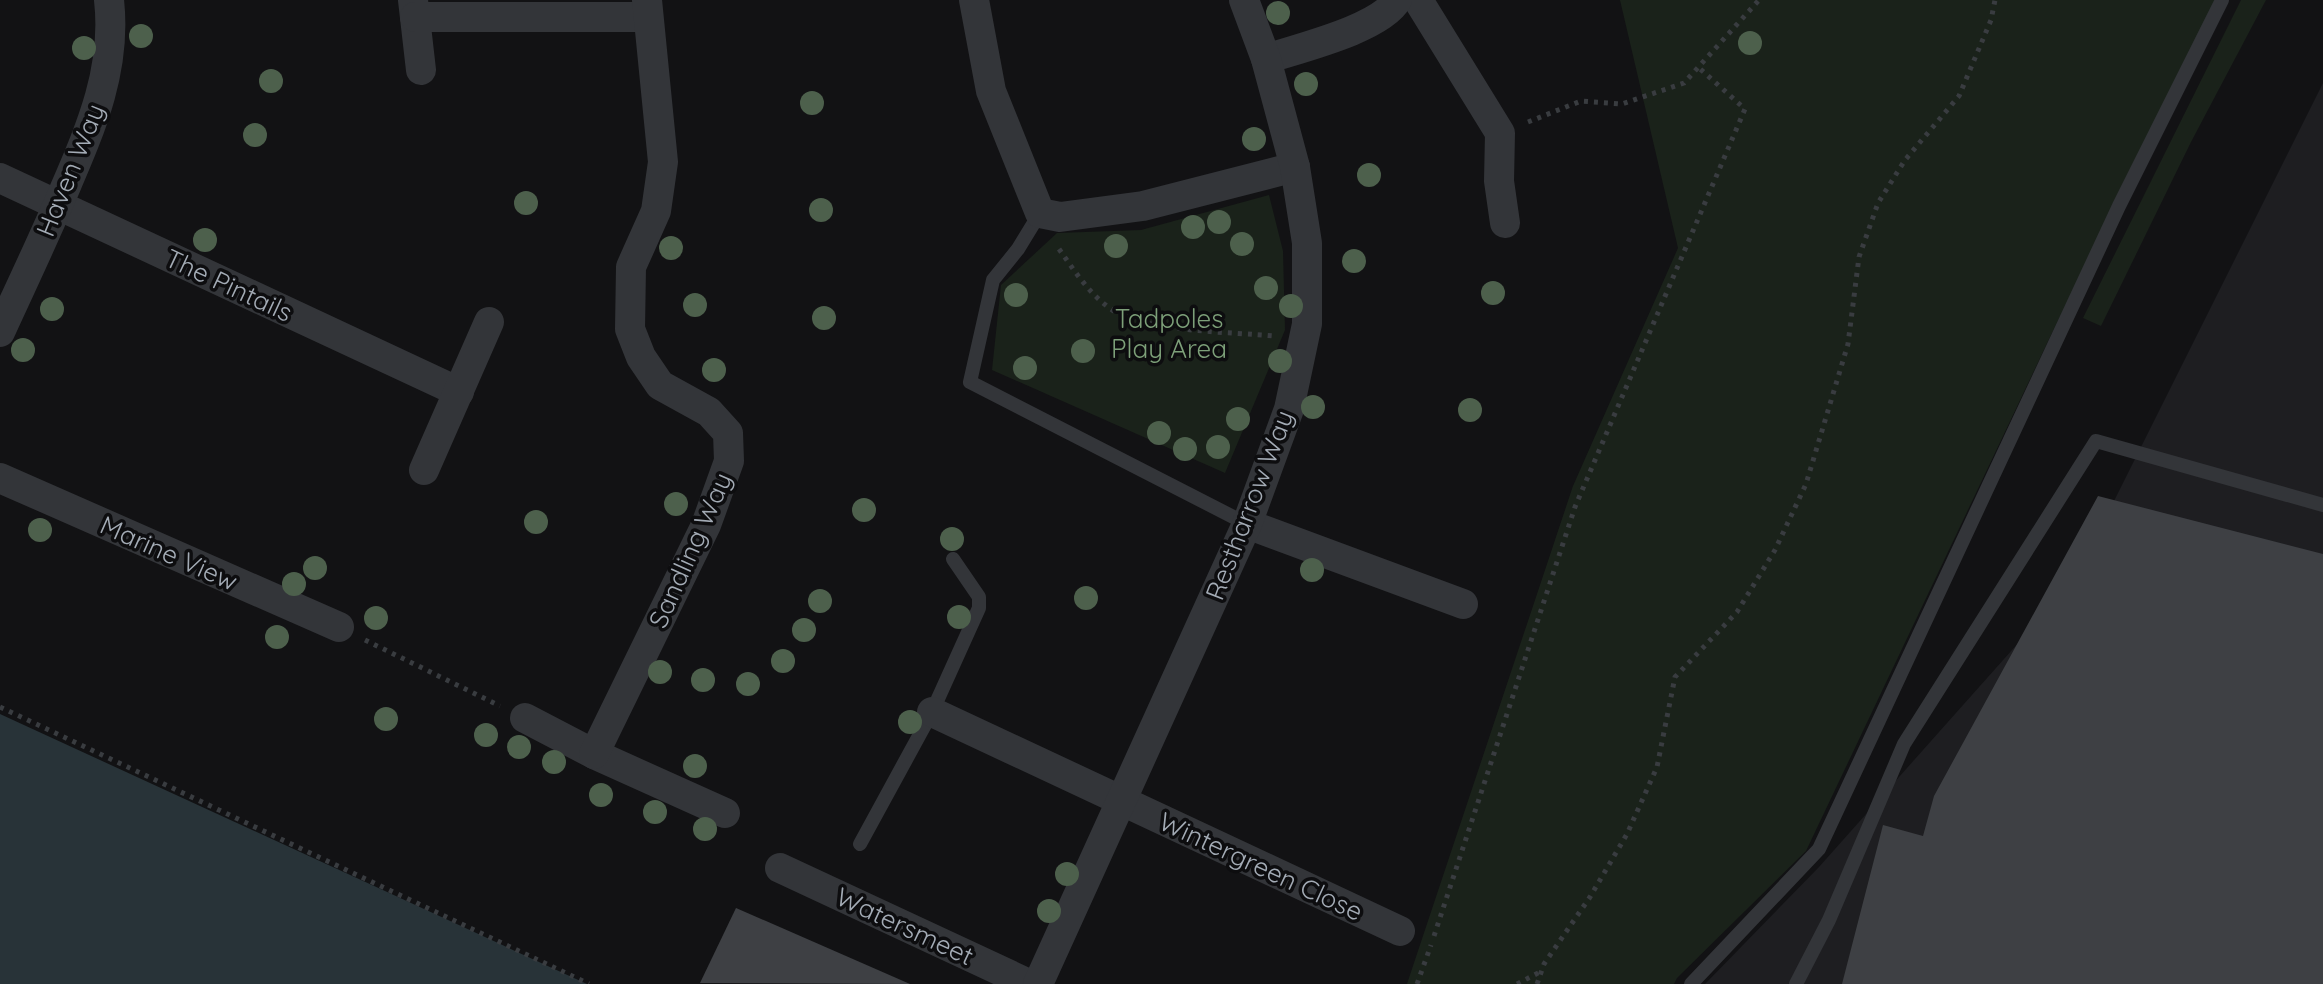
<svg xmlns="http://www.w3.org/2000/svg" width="2323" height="984" font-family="Quicksand,sans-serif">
	<rect width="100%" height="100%" fill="#121214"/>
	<polygon fill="#1e1e21" points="2323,83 2323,984 1705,984 1819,867 2075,579"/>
	<g fill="#1a221a">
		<polygon points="1620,0 2215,0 2051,335 1806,851 1677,978 1674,984 1407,984 1573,486 1678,248"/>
		<polygon points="2241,0 2266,0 2191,142 2101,326 2083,318"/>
		<polygon points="1269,195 1283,251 1285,330 1225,473 992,370 1001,285 1057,233 1141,230"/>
	</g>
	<polygon fill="#283338" points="0,714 587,984 0,984"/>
	<g fill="#3e4044">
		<polygon points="2098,496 2323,554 2323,984 1842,984 1883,825 1923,836 1934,796"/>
		<polygon points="736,908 910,984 700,983"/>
	</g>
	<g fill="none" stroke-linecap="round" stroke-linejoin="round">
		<g stroke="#393c40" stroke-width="5" stroke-dasharray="4 6" stroke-linecap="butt">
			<polyline points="1528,122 1581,101 1622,104 1684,83 1759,0"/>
			<path d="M1059 249C1074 270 1089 294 1111 309 1143 332 1233 332 1274 336"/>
			<polyline points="365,640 500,706"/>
			<polyline points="0,707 589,984"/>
			<polyline points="1434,936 1575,507 1745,109 1698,67"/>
			<polyline points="1417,984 1431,945"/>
			<polyline points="1517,984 1540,972"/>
			<polyline points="1537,984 1544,964 1590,897 1627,834 1657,767 1675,677 1737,612 1775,550 1806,484 1848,344 1859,257 1878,203 1905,160 1959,96 1991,20 1995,0"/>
		</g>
		<g stroke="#333539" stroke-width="14">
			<polyline points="1040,213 1018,249 993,280 970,382 1247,524"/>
			<polyline points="860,844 932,712 979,608 979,597 953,559"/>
			<polyline points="1691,984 1819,849 2119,206 2222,0"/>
			<polyline points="1796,984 1829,920 1904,744 2096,441 2323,505"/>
		</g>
		<g stroke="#333539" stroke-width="30">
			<polyline points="413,0 421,70"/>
			<polyline points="974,0 991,91 1040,213 1060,217 1143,206 1295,167"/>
			<polyline points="1418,0 1500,133 1499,181 1505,223"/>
			<polyline points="415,17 648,17"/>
			<path d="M1266 59C1299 48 1380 29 1397 0"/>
			<polyline points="0,178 459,392"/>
			<path d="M0 332C21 286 43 240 63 193 90 130 117 70 109 0"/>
			<polyline points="424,470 489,322"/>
			<polyline points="0,478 339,627"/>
			<polyline points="1247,524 1463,604"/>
			<polyline points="932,712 1400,931"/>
			<polyline points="525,718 594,754 725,813"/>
			<polyline points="594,754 706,525 729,461 728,433 709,412 660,385 641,357 630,329 631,267 656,211 663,162 647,0"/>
			<polyline points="780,868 1029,984"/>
			<polyline points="1038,984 1247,524 1289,409 1307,324 1307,243 1295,167 1266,59 1244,0"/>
		</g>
	</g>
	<g fill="#4d604c">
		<circle cx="1278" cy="13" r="12"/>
		<circle cx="141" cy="36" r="12"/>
		<circle cx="1750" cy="43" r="12"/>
		<circle cx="84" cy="48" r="12"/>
		<circle cx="271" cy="81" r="12"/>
		<circle cx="1306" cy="84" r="12"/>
		<circle cx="812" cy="103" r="12"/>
		<circle cx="255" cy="135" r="12"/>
		<circle cx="1254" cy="139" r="12"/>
		<circle cx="1369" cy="175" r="12"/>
		<circle cx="526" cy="203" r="12"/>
		<circle cx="821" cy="210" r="12"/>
		<circle cx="1219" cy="222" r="12"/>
		<circle cx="1193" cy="227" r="12"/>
		<circle cx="205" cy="240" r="12"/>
		<circle cx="1242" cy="244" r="12"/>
		<circle cx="1116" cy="246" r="12"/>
		<circle cx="671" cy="248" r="12"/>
		<circle cx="1354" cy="261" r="12"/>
		<circle cx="1266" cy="288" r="12"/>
		<circle cx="1493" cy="293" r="12"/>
		<circle cx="1016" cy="295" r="12"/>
		<circle cx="695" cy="305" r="12"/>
		<circle cx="1291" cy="306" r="12"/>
		<circle cx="52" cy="309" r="12"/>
		<circle cx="824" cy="318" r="12"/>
		<circle cx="23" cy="350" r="12"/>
		<circle cx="1083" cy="351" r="12"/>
		<circle cx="1280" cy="361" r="12"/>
		<circle cx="1025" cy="368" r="12"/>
		<circle cx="714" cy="370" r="12"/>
		<circle cx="1313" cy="407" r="12"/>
		<circle cx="1470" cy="410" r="12"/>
		<circle cx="1238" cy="419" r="12"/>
		<circle cx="1159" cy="433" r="12"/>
		<circle cx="1218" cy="447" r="12"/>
		<circle cx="1185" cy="449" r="12"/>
		<circle cx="676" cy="504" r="12"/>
		<circle cx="864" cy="510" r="12"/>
		<circle cx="536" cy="522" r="12"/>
		<circle cx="40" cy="530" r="12"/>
		<circle cx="952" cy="539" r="12"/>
		<circle cx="315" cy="568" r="12"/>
		<circle cx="1312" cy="570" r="12"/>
		<circle cx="294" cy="584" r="12"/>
		<circle cx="1086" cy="598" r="12"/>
		<circle cx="820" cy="601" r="12"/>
		<circle cx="959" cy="617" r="12"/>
		<circle cx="376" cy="618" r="12"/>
		<circle cx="804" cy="630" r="12"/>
		<circle cx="277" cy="637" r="12"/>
		<circle cx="783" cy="661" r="12"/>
		<circle cx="660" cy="672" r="12"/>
		<circle cx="703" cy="680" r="12"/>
		<circle cx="748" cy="684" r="12"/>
		<circle cx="386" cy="719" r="12"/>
		<circle cx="910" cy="722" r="12"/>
		<circle cx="486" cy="735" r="12"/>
		<circle cx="519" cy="747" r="12"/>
		<circle cx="554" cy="762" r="12"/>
		<circle cx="695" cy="766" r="12"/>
		<circle cx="601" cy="795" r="12"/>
		<circle cx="655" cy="812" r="12"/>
		<circle cx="705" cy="829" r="12"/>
		<circle cx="1067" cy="874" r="12"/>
		<circle cx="1049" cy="911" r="12"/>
	</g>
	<g text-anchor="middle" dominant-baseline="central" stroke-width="7" stroke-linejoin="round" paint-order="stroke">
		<g font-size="26" fill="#a3abb5" stroke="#0d0d0f">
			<text transform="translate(70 170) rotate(-68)">Haven Way</text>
			<text transform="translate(229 285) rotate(25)">The Pintails</text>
			<text transform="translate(1249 505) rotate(-69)">Restharrow Way</text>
			<text transform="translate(690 550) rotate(-66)">Sandling Way</text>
			<text transform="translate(169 553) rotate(24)">Marine View</text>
			<text transform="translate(1261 866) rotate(25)">Wintergreen Close</text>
			<text transform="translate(905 926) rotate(25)">Watersmeet</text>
		</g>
		<g font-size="26" fill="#7da079" stroke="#0d0d0f">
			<text x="1169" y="318">Tadpoles<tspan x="1169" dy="30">Play Area</tspan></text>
		</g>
	</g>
</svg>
